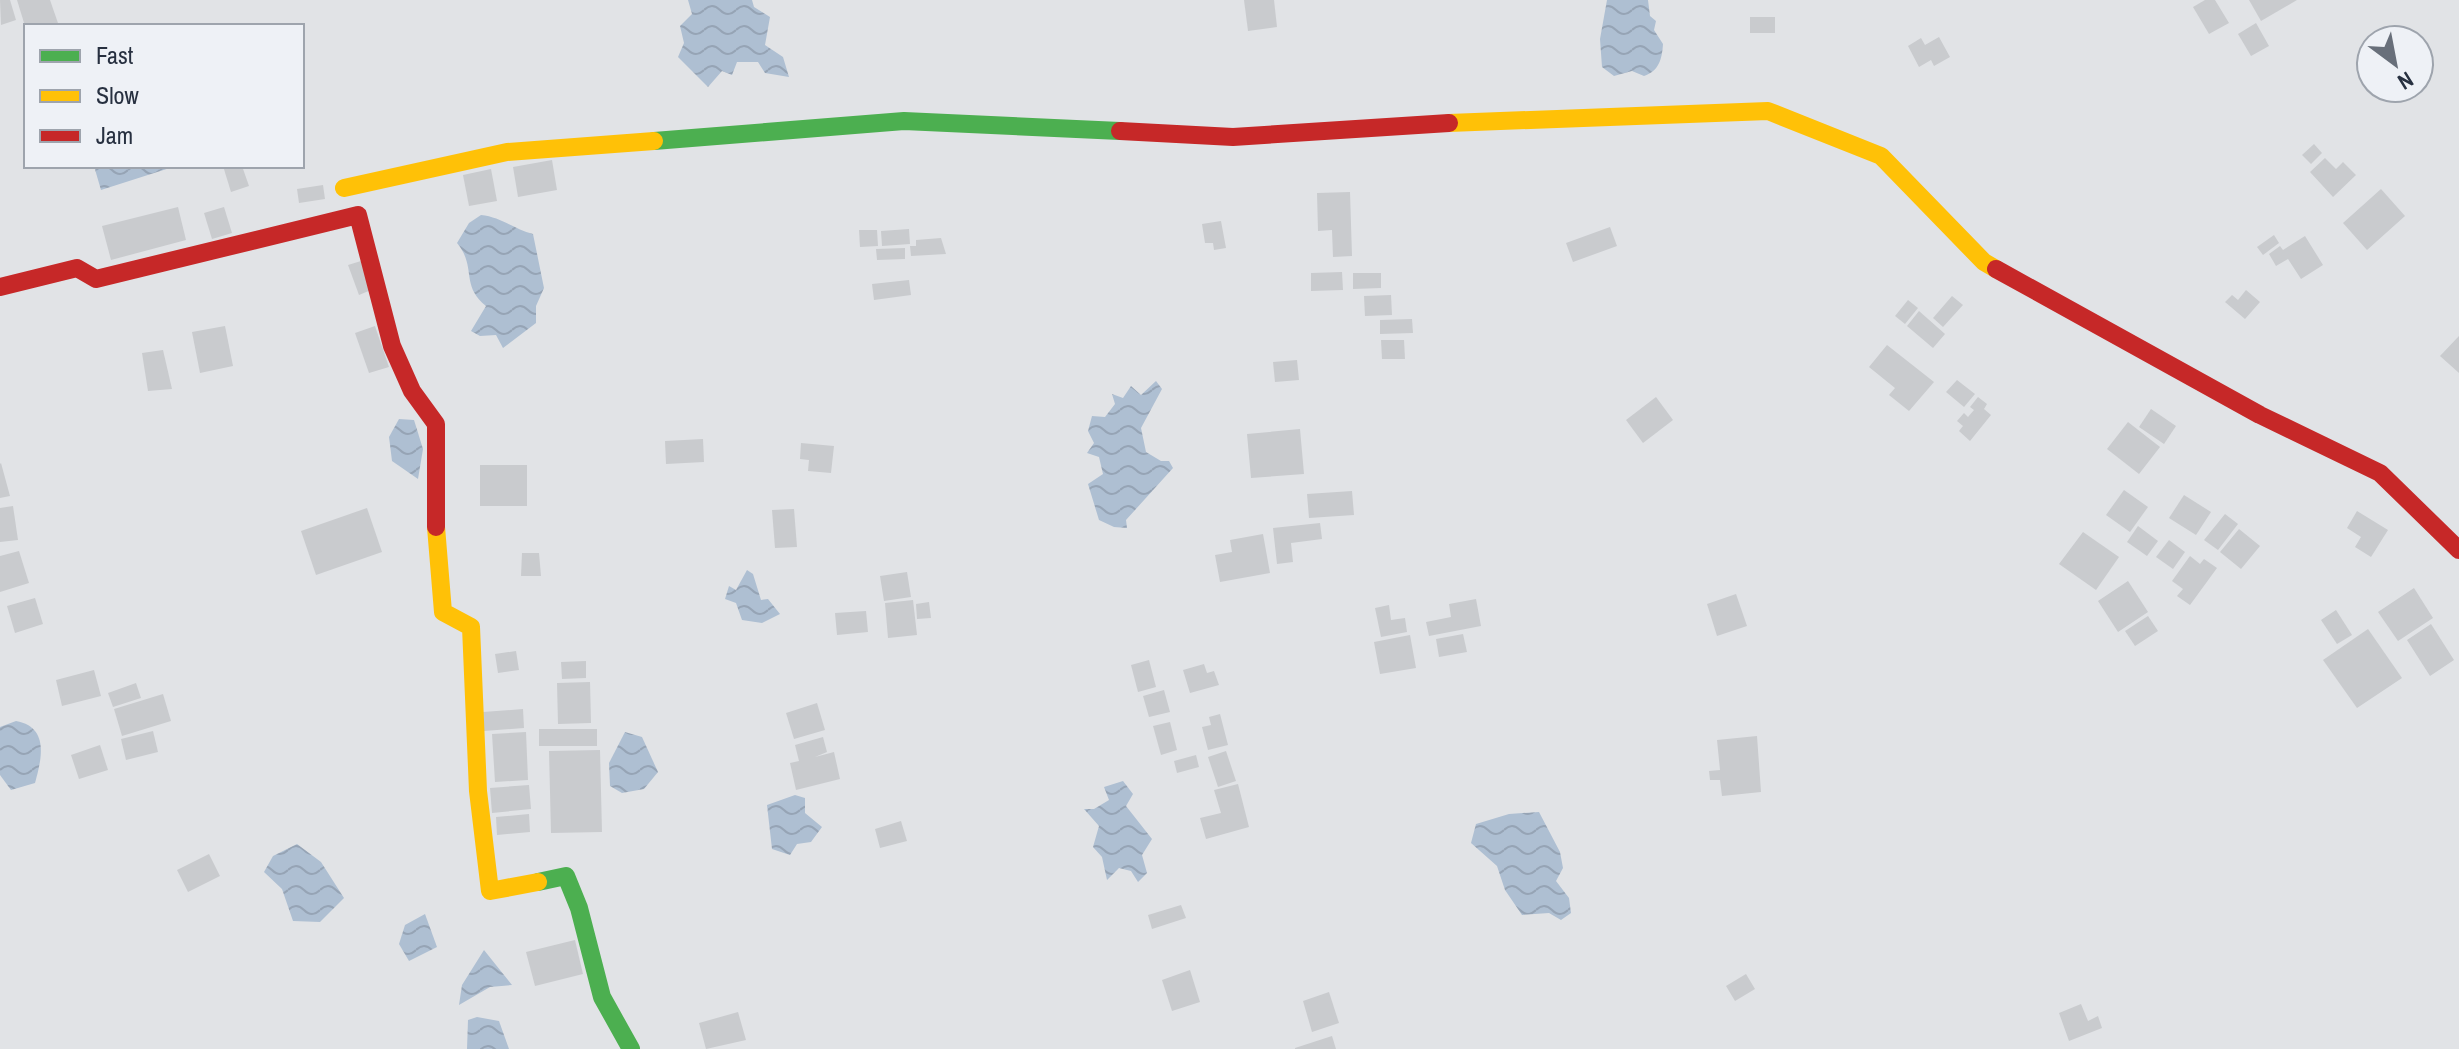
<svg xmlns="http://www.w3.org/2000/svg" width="2459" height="1049" font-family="'Archivo Narrow',sans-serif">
	<defs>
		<pattern id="water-waves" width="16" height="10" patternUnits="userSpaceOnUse" patternTransform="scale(2)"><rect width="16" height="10" fill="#aebfd2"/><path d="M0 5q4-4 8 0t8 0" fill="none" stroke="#96a4b5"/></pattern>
	</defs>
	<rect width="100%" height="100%" fill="#e1e3e6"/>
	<g fill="url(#water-waves)">
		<polygon points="688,0 752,0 754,7 770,17 765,45 783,57 789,77 765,73 758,62 737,62 732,75 722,71 708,87 678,57 684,43 680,26 692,14"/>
		<path d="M1607 0H1648L1650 16 1656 21 1654 30 1663 44C1662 59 1659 71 1644 76L1632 71 1614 76 1602 67 1600 39Z"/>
		<polygon points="94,166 176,166 101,190"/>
		<path d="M481 215C501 217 514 229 533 234L544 288 536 306V323L503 348 496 335 480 336 471 331 486 306C460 285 477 267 457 243L469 223Z"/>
		<polygon points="1156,381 1162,389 1141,428 1146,452 1161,461 1169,461 1173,468 1126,520 1127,528 1114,527 1099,520 1088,484 1103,474 1099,457 1087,453 1094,443 1088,431 1092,416 1105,417 1115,404 1112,394 1123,398 1131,386 1141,395"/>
		<polygon points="399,419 414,420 423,449 418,479 392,461 389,437"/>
		<polygon points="747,570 753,574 761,600 768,599 780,614 762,623 742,620 736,603 725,599 729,586 736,590"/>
		<path d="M16 721C49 727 42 758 35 783L11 790 0 775V727Z"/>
		<polygon points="625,732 642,737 658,772 644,789 622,793 610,786 609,763"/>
		<polygon points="1123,781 1133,794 1126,806 1152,839 1142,855 1147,873 1138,882 1131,871 1119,868 1107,880 1102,857 1093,847 1099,826 1084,809 1094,809 1109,800 1104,787"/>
		<polygon points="795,795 805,798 805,813 822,827 811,842 797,844 790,855 772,849 767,805"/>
		<polygon points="1539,812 1560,852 1563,868 1556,881 1569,898 1571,913 1561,920 1549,913 1522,915 1505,890 1497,866 1471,843 1476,824 1509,814"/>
		<polygon points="297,844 321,862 344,898 320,922 293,921 282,889 264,872 273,856"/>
		<polygon points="425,914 437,947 409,961 399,944 405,925"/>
		<polygon points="484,950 512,985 490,987 459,1005 462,985"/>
		<polygon points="477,1017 499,1021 509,1049 467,1049 468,1020"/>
	</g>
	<g fill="#c9cbce">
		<polygon points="0,0 10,0 16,20 1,25"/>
		<polygon points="17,0 50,0 59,26 25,26"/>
		<polygon points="1244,0 1274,0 1277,27 1248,31"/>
		<polygon points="2205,0 2215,0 2229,23 2209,34 2193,7"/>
		<polygon points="2249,0 2297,0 2261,21"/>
		<rect x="1750" y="17" width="25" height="16"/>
		<polygon points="2256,23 2269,46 2251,56 2238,34"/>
		<polygon points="1939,37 1950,57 1934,66 1931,60 1919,67 1908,46 1921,38 1925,45"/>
		<polygon points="2314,144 2322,153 2311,164 2302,155"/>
		<polygon points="2325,158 2336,169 2343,162 2356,175 2333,197 2310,172"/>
		<polygon points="552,160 557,190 518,197 513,167"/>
		<polygon points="223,166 242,166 249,186 231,192"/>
		<polygon points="491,169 497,201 469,206 463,175"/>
		<polygon points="323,185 325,199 299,203 297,189"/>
		<polygon points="2381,189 2405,216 2367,250 2343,223"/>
		<polygon points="1350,192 1352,256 1333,257 1332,230 1318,231 1317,193"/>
		<polygon points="178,207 186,240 111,260 102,226"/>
		<polygon points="224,207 232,233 212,239 204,213"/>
		<polygon points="1221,221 1226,248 1214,250 1213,243 1205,243 1202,224"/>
		<polygon points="1610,227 1617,246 1573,262 1566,243"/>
		<polygon points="909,229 910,244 882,246 881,231"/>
		<polygon points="859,230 877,230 878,246 860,247"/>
		<polygon points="2274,235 2279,243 2263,255 2257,247"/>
		<polygon points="2305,236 2323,265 2301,279 2288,259 2276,266 2269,254 2280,246 2283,250"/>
		<polygon points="941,238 946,254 911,256 910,246 916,246 916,240"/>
		<polygon points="905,248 905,259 877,260 876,249"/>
		<polygon points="361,261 371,290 359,295 348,265"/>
		<polygon points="1342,272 1343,290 1311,291 1311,273"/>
		<polygon points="1353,273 1381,273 1381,288 1353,289"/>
		<polygon points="909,280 911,295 874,300 872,284"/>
		<polygon points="2246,290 2260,302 2245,319 2225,302 2232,295 2238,300"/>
		<polygon points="1391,295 1392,315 1365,316 1364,296"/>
		<polygon points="1952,296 1963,305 1943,327 1933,318"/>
		<polygon points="1908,300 1918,308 1905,324 1895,316"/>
		<polygon points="1919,311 1945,334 1933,348 1907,326"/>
		<polygon points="1412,319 1413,333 1380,334 1380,320"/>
		<polygon points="225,326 233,366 200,373 192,332"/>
		<polygon points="375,326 389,367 369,373 355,333"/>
		<polygon points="2459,336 2459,373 2440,356"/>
		<polygon points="1381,340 1404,340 1405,359 1382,359"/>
		<polygon points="1887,345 1934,382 1909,411 1889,395 1895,388 1869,367"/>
		<polygon points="163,350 172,389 148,391 142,353"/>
		<polygon points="1297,360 1299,380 1275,382 1273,362"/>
		<polygon points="1957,380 1975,394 1964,407 1946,392"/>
		<polygon points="1656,397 1673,420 1643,443 1626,420"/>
		<polygon points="1978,397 1987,404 1984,409 1991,415 1970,441 1959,431 1963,426 1957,421 1964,413 1968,417 1974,410 1970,407"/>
		<polygon points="2151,409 2176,426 2164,444 2139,427"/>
		<polygon points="2128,422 2160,447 2139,474 2107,449"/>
		<polygon points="1300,429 1304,474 1251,478 1247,434"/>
		<polygon points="703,439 704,462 666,464 665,441"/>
		<polygon points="801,443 834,446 831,473 808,471 809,460 800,459"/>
		<polygon points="1,463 10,496 0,498 0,464"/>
		<rect x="480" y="465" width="47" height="41"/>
		<polygon points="2124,490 2148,507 2130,532 2106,515"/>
		<polygon points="1352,491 1354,515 1309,518 1307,494"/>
		<polygon points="2184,495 2211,512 2196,535 2169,518"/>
		<polygon points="13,506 18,540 0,542 0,508"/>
		<polygon points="367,508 382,552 316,575 301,531"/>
		<polygon points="794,509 797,547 775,548 772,510"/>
		<polygon points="2357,511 2388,530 2371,557 2355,547 2361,537 2347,528"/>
		<polygon points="2225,514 2238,524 2218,550 2204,540"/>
		<polygon points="1320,523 1322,539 1291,543 1293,562 1277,564 1273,528"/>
		<polygon points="2138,526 2158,541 2147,556 2127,542"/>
		<polygon points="2239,529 2260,546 2241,569 2220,552"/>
		<polygon points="2083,532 2119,557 2096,590 2059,564"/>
		<polygon points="1263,534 1270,573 1220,582 1215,555 1232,552 1230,540"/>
		<polygon points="2169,540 2185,552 2173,569 2156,557"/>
		<polygon points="19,551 29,583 0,592 0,556"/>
		<polygon points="522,553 539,553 541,576 521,576"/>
		<polygon points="2190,556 2200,564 2204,559 2217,568 2190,605 2177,596 2183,589 2172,581"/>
		<polygon points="907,572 911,597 884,601 880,576"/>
		<polygon points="2128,581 2148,612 2118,632 2098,601"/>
		<polygon points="2414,588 2433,618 2398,641 2378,612"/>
		<polygon points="1736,594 1747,626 1717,636 1707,604"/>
		<polygon points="35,598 43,624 15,633 7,606"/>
		<polygon points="1476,599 1481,626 1429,636 1426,622 1451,617 1449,604"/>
		<polygon points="913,600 917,635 888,638 885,603"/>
		<polygon points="929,602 931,618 917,619 916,604"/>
		<polygon points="1389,605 1391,620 1405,618 1407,632 1381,637 1375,608"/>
		<polygon points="2336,610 2352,635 2337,644 2321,620"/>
		<polygon points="866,611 868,632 837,635 835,613"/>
		<polygon points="2148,616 2158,631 2135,646 2125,631"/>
		<polygon points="2431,624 2454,660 2430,676 2407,640"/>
		<polygon points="2368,629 2402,678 2357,708 2323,660"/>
		<polygon points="1463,634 1467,652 1439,657 1436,639"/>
		<polygon points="1410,635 1416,668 1380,674 1374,642"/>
		<polygon points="516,651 519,670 498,673 495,654"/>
		<polygon points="1149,660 1156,687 1138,692 1131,665"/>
		<polygon points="586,661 586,678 562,679 561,662"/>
		<polygon points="1204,664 1207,673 1214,671 1219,685 1190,693 1183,670"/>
		<polygon points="94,670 101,696 62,706 56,680"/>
		<polygon points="590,682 591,723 558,724 557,683"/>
		<polygon points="136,683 141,698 113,707 108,693"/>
		<polygon points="1164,690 1170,712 1149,717 1143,696"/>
		<polygon points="163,694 171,721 122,736 114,709"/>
		<polygon points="817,703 825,730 794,739 786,713"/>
		<polygon points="523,709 524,728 484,731 483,712"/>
		<polygon points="1220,714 1228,745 1208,750 1202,727 1211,725 1209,717"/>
		<polygon points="1170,722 1177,750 1161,755 1153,726"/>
		<rect x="539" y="729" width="58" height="17"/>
		<polygon points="153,731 158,752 126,760 121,739"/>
		<polygon points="526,732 528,780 495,782 492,734"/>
		<polygon points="1757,736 1761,792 1722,796 1720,780 1710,780 1709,771 1720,770 1717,740"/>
		<polygon points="823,737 827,752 815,757 834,752 840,779 796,790 790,763 799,761 795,745"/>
		<polygon points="100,745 108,770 79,779 71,755"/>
		<polygon points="600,750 602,832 551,833 549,751"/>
		<polygon points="1226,751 1236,781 1218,787 1208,757"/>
		<polygon points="1196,755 1199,767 1177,773 1174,761"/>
		<polygon points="1238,784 1249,827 1206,839 1200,818 1221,813 1214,790"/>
		<polygon points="529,785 531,809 492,813 490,788"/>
		<polygon points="529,814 530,832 497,835 496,817"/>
		<polygon points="901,821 907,841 880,848 875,829"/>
		<polygon points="209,854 220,876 188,892 177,870"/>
		<polygon points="1181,905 1186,918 1152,929 1148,915"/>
		<polygon points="575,940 583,974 535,986 526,952"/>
		<polygon points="1190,970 1200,1002 1172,1011 1162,980"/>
		<polygon points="1746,974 1755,989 1735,1001 1726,986"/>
		<polygon points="1329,992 1339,1023 1312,1032 1303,1001"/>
		<polygon points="2081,1004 2088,1021 2098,1016 2102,1028 2069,1041 2059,1013"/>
		<polygon points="738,1012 746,1040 706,1049 699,1023"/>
		<polygon points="1332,1036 1336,1049 1295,1049 1295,1048"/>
	</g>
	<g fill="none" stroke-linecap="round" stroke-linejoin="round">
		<g stroke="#4caf50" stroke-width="18">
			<polyline points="654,141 904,121 1120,131"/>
			<polyline points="538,882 566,876 579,908 602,997 631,1049"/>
		</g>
		<g stroke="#ffc107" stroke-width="18">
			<polyline points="1449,123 1768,111 1881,156 1984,262 1996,269"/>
			<polyline points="344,188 507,152 654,141"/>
			<polyline points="436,527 443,612 471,627 478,791 490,891 538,882"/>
		</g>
		<g stroke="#c62828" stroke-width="18">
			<polyline points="1120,131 1233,137 1449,123"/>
			<polyline points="1996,269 2260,415 2380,473 2459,550"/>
			<polyline points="0,287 77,268 96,279 358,215 392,346 412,391 436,424 436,527"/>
		</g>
	</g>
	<rect x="24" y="24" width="280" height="144" fill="#eef1f6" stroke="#9ea4ad" stroke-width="2"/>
	<rect x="40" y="50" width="40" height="12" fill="#4caf50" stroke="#9ea4ad" stroke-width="2"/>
	<text x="96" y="64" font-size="24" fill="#273040">Fast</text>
	<rect x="40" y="90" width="40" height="12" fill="#ffc107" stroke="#9ea4ad" stroke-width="2"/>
	<text x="96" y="104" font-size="24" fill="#273040">Slow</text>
	<rect x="40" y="130" width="40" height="12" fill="#c62828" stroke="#9ea4ad" stroke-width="2"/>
	<text x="96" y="144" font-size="24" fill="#273040">Jam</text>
	<g transform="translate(2395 64) rotate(148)"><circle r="38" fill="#eef1f6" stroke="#9ea4ad" stroke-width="2"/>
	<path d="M0-6L14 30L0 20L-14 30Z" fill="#686f7a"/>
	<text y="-12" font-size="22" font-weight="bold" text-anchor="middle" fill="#273040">N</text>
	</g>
</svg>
